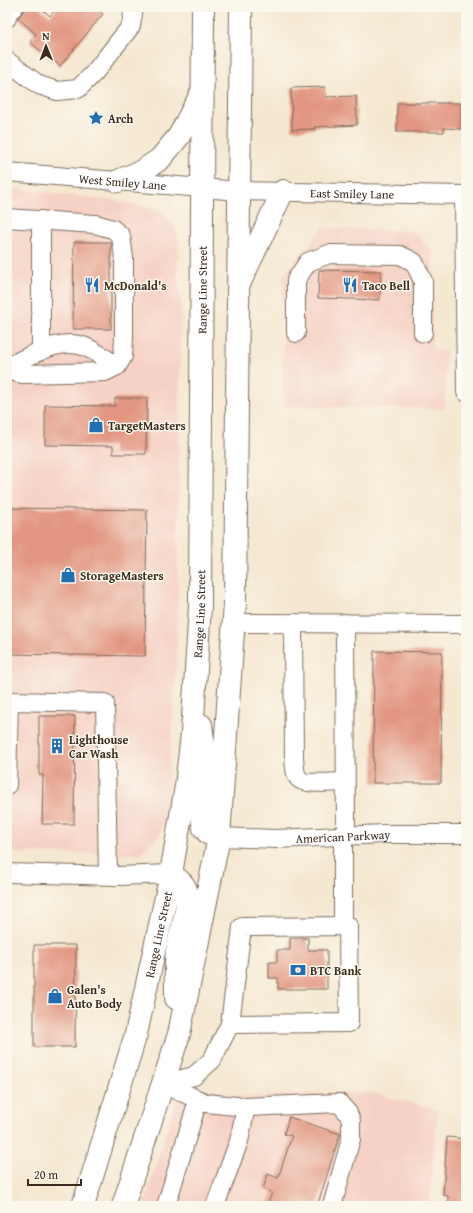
<svg xmlns="http://www.w3.org/2000/svg" width="473" height="1213" font-family="'Gentium Book Plus',serif">
	<rect width="100%" height="100%" fill="#fbf7ec"/>
	<filter id="ink" filterUnits="userSpaceOnUse"><feTurbulence type="fractalNoise" baseFrequency=".025" numOctaves="2"/><feDisplacementMap in="SourceGraphic" scale="8" xChannelSelector="R" yChannelSelector="G"/><feConvolveMatrix kernelMatrix="1 2 1 2 8 2 1 2 1" color-interpolation-filters="sRGB"/></filter>
	<filter id="wash" filterUnits="userSpaceOnUse"><feTurbulence type="fractalNoise" baseFrequency=".012" numOctaves="4" result="noise"/><feDisplacementMap in="SourceGraphic" scale="16" xChannelSelector="R" yChannelSelector="G"/><feGaussianBlur stdDeviation="0.9" result="paint"/><feColorMatrix in="noise" values="0 0 0 0 0 0 0 0 0 0 0 0 0 0 0 0 0 1.4 0 .05"/><feComposite in="paint" operator="in"/></filter>
	<g filter="url(#wash)">
		<rect width="100%" height="100%" fill="#f5e8d1"/>
		<g fill="#f6d1c5">
			<polygon points="7,188 111,200 157,209 173,223 179,240 177,276 181,302 177,651 166,821 157,838 139,854 7,853"/>
			<polygon points="323,228 412,231 433,252 432,347 436,350 446,351 445,409 283,406 283,275"/>
			<polygon points="176,1087 214,1089 233,1097 370,1092 438,1110 429,1206 144,1206 173,1109"/>
		</g>
		<g id="blocks">
			<g fill="#e29681">
				<polygon points="24,7 39,7 50,16 58,7 93,7 103,14 60,66 30,42 36,34 18,18 24,10"/>
				<polygon points="325,87 326,97 356,96 357,125 314,127 315,129 292,130 291,88"/>
				<polygon points="397,103 461,103 461,129 444,128 444,132 397,132"/>
				<polygon points="74,242 111,242 111,329 73,329"/>
				<polygon points="319,270 381,271 380,300 318,298"/>
				<polygon points="115,398 147,398 146,454 113,454 113,446 45,445 45,405 115,406"/>
				<polygon points="7,508 147,510 145,656 7,654"/>
				<polygon points="374,651 442,652 441,783 373,783"/>
				<polygon points="39,716 75,716 74,824 42,824 43,775 39,775"/>
				<polygon points="290,938 308,938 308,950 327,950 327,989 278,989 278,978 269,978 269,962 277,962 277,950 290,950"/>
				<polygon points="34,945 76,945 75,1047 34,1047"/>
				<polygon points="289,1117 340,1134 317,1206 267,1206 272,1192 263,1189 268,1174 278,1178 292,1136 284,1134"/>
				<polygon points="447,1137 466,1139 466,1206 448,1206 448,1196 443,1195"/>
			</g>
		</g>
	</g>
	<g filter="url(#ink)">
		<use href="#blocks" fill-opacity="0" stroke="#7c6c5d" stroke-width="1"/>
		<g fill="none" stroke-linecap="round" stroke-linejoin="round">
			<defs>
				<g id="minor">
					<polyline points="7,18 8,13 14,7"/>
					<polyline points="7,61 39,85 57,91 78,89 94,73 131,26 134,7"/>
					<path id="s1" d="M7 172 239 191 466 195"/>
					<polyline points="464,195 466,392"/>
					<polyline points="7,218 95,224 113,229 121,236 124,258 124,337 123,356 117,366 105,372 22,374 7,370"/>
					<polyline points="296,333 296,280 308,262 329,254 400,255 414,262 423,281 423,333"/>
					<polyline points="41,351 41,220"/>
					<path d="M7 367C31 356 61 335 88 348 98 353 108 360 117 366"/>
					<polyline points="234,623 466,624"/>
					<path d="M293 623 294 758C295 764 294 774 299 779 305 785 336 782 345 782"/>
					<polyline points="345,623 346,836"/>
					<polyline points="7,785 9,701 105,703 108,875"/>
					<polyline points="343,836 343,927"/>
					<path id="s2" d="M219 837 276 839 384 834H466"/>
					<polyline points="7,873 117,876 171,874"/>
					<polygon points="348,926 349,1023 230,1024 242,927"/>
					<polyline points="163,1084 206,1103 246,1107 339,1103 348,1113 351,1121 351,1139 332,1206"/>
					<polyline points="163,1084 194,1076 212,1060 230,1024"/>
					<polyline points="166,1206 198,1100"/>
					<polyline points="215,1206 239,1141 246,1107"/>
				</g>
				<g id="major">
					<polyline points="118,181 142,171 160,159 179,136 202,92"/>
					<polyline points="241,280 283,191"/>
					<polyline points="201,725 207,766 202,817 204,828 209,834 219,837"/>
					<path d="M171 874C176 878 184 883 186 890 191 907 179 934 177 951 175 966 176 983 176 998"/>
					<path id="s3" d="M83 1206 136 1034 171 874 186 786 192 734 200 606 203 7"/>
					<polyline points="123,1206 179,1034 219,837 235,603 241,7"/>
				</g>
			</defs>
			<use href="#minor" stroke="#7c6c5d" stroke-width="20"/>
			<use href="#major" stroke="#7c6c5d" stroke-width="24"/>
			<use href="#minor" stroke="#fff" stroke-width="18"/>
			<use href="#major" stroke="#fff" stroke-width="22"/>
		</g>
	</g>
	<defs>
		<symbol id="sight-bare" viewBox="-9 -9 18 18"><path d="M0-6L1.8-2.2L6-1.7L2.9 1.2L3.7 5.4L0 3.3L-3.7 5.4L-2.9 1.2L-6-1.7L-1.8-2.2Z" fill="#1f6fb2" stroke="#fbf7ec" stroke-width="2.5" paint-order="stroke"/></symbol>
		<symbol id="restaurant-bare" viewBox="-9 -9 18 18"><path d="M-5-6h1v4h1v-4h1v4h1v-4h1v5L-1.5 .5V6h-2V.5L-5-1ZM5-6V6H3V1.5H1.5Q1.5-4 5-6Z" fill="#1f6fb2" stroke="#fbf7ec" stroke-width="2.5" paint-order="stroke"/></symbol>
		<symbol id="shop-bare" viewBox="-9 -9 18 18"><path d="M-5-2.5h2.3a2.7 3.5 0 0 1 5.4 0H5L5.5 6h-11ZM-1.5-2.5h3a1.5 2.3 0 0 0-3 0Z" fill="#1f6fb2" stroke="#fbf7ec" stroke-width="2.5" paint-order="stroke"/></symbol>
		<symbol id="building-bare" viewBox="-9 -9 18 18"><path d="M-4-6H4V6H1V3H-1V6H-4ZM-2.5-4.3h1.7v1.8h-1.7ZM.8-4.3h1.7v1.8H.8ZM-2.5-1h1.7V.8h-1.7ZM.8-1h1.7V.8H.8Z" fill="#1f6fb2" stroke="#fbf7ec" stroke-width="2.5" paint-order="stroke"/></symbol>
		<symbol id="bank-bare" viewBox="-9 -9 18 18"><path d="M-6-4H6V4H-6ZM0-2.3a2.3 2.3 0 1 0 0 4.6a2.3 2.3 0 1 0 0-4.6Z" fill="#1f6fb2" stroke="#fbf7ec" stroke-width="2.5" paint-order="stroke"/></symbol>
	</defs>
	<g fill-rule="evenodd">
		<use href="#sight-bare" x="85" y="107" width="22" height="22"/>
		<use href="#restaurant-bare" x="81" y="274" width="22" height="22"/>
		<use href="#restaurant-bare" x="339" y="274" width="22" height="22"/>
		<use href="#shop-bare" x="85" y="414" width="22" height="22"/>
		<use href="#shop-bare" x="57" y="564" width="22" height="22"/>
		<use href="#building-bare" x="46" y="735" width="22" height="22"/>
		<use href="#bank-bare" x="287" y="959" width="22" height="22"/>
		<use href="#shop-bare" x="44" y="985" width="22" height="22"/>
	</g>
	<g text-anchor="middle" dominant-baseline="central" stroke-width="3" stroke-linejoin="round" paint-order="stroke">
		<g font-size="12" font-weight="bold" fill="#3b2a1e" stroke="#fbf7ec" text-anchor="start">
			<text x="108" y="118">Arch</text>
			<text x="104" y="285">McDonald's</text>
			<text x="362" y="285">Taco Bell</text>
			<text x="108" y="425">TargetMasters</text>
			<text x="80" y="575">StorageMasters</text>
			<text x="69" y="739">Lighthouse<tspan x="69" dy="14">Car Wash</tspan></text>
			<text x="310" y="970">BTC Bank</text>
			<text x="67" y="989">Galen's<tspan x="67" dy="14">Auto Body</tspan></text>
		</g>
		<g font-size="12" fill="#3b2a1e" stroke="#fbf7ec">
			<text stroke="none"><textPath href="#s1" startOffset="116">West Smiley Lane</textPath></text>
			<text stroke="none"><textPath href="#s1" startOffset="346">East Smiley Lane</textPath></text>
			<text stroke="none"><textPath href="#s3" startOffset="930">Range Line Street</textPath></text>
			<text stroke="none"><textPath href="#s3" startOffset="606">Range Line Street</textPath></text>
			<text stroke="none"><textPath href="#s2" startOffset="124">American Parkway</textPath></text>
			<text stroke="none"><textPath href="#s3" startOffset="282">Range Line Street</textPath></text>
		</g>
	</g>
	<rect width="473" height="1213" fill="none" stroke="#fbf7ec" stroke-width="24"/>
	<g transform="translate(46 46) rotate(359)" stroke="#fbf7ec" stroke-width="3" paint-order="stroke">
	<path d="M0-3L7 15L0 10L-7 15Z" fill="#3b2a1e"/>
	<text y="-6" font-size="11" font-weight="bold" text-anchor="middle" fill="#3b2a1e">N</text>
	</g>
	<path d="M28 1179v6h53v-6" fill="none" stroke="#3b2a1e" stroke-width="2"/>
	<text x="34" y="1179" font-size="12" fill="#3b2a1e" stroke="#fbf7ec" stroke-width="3" paint-order="stroke">20 m</text>
</svg>
